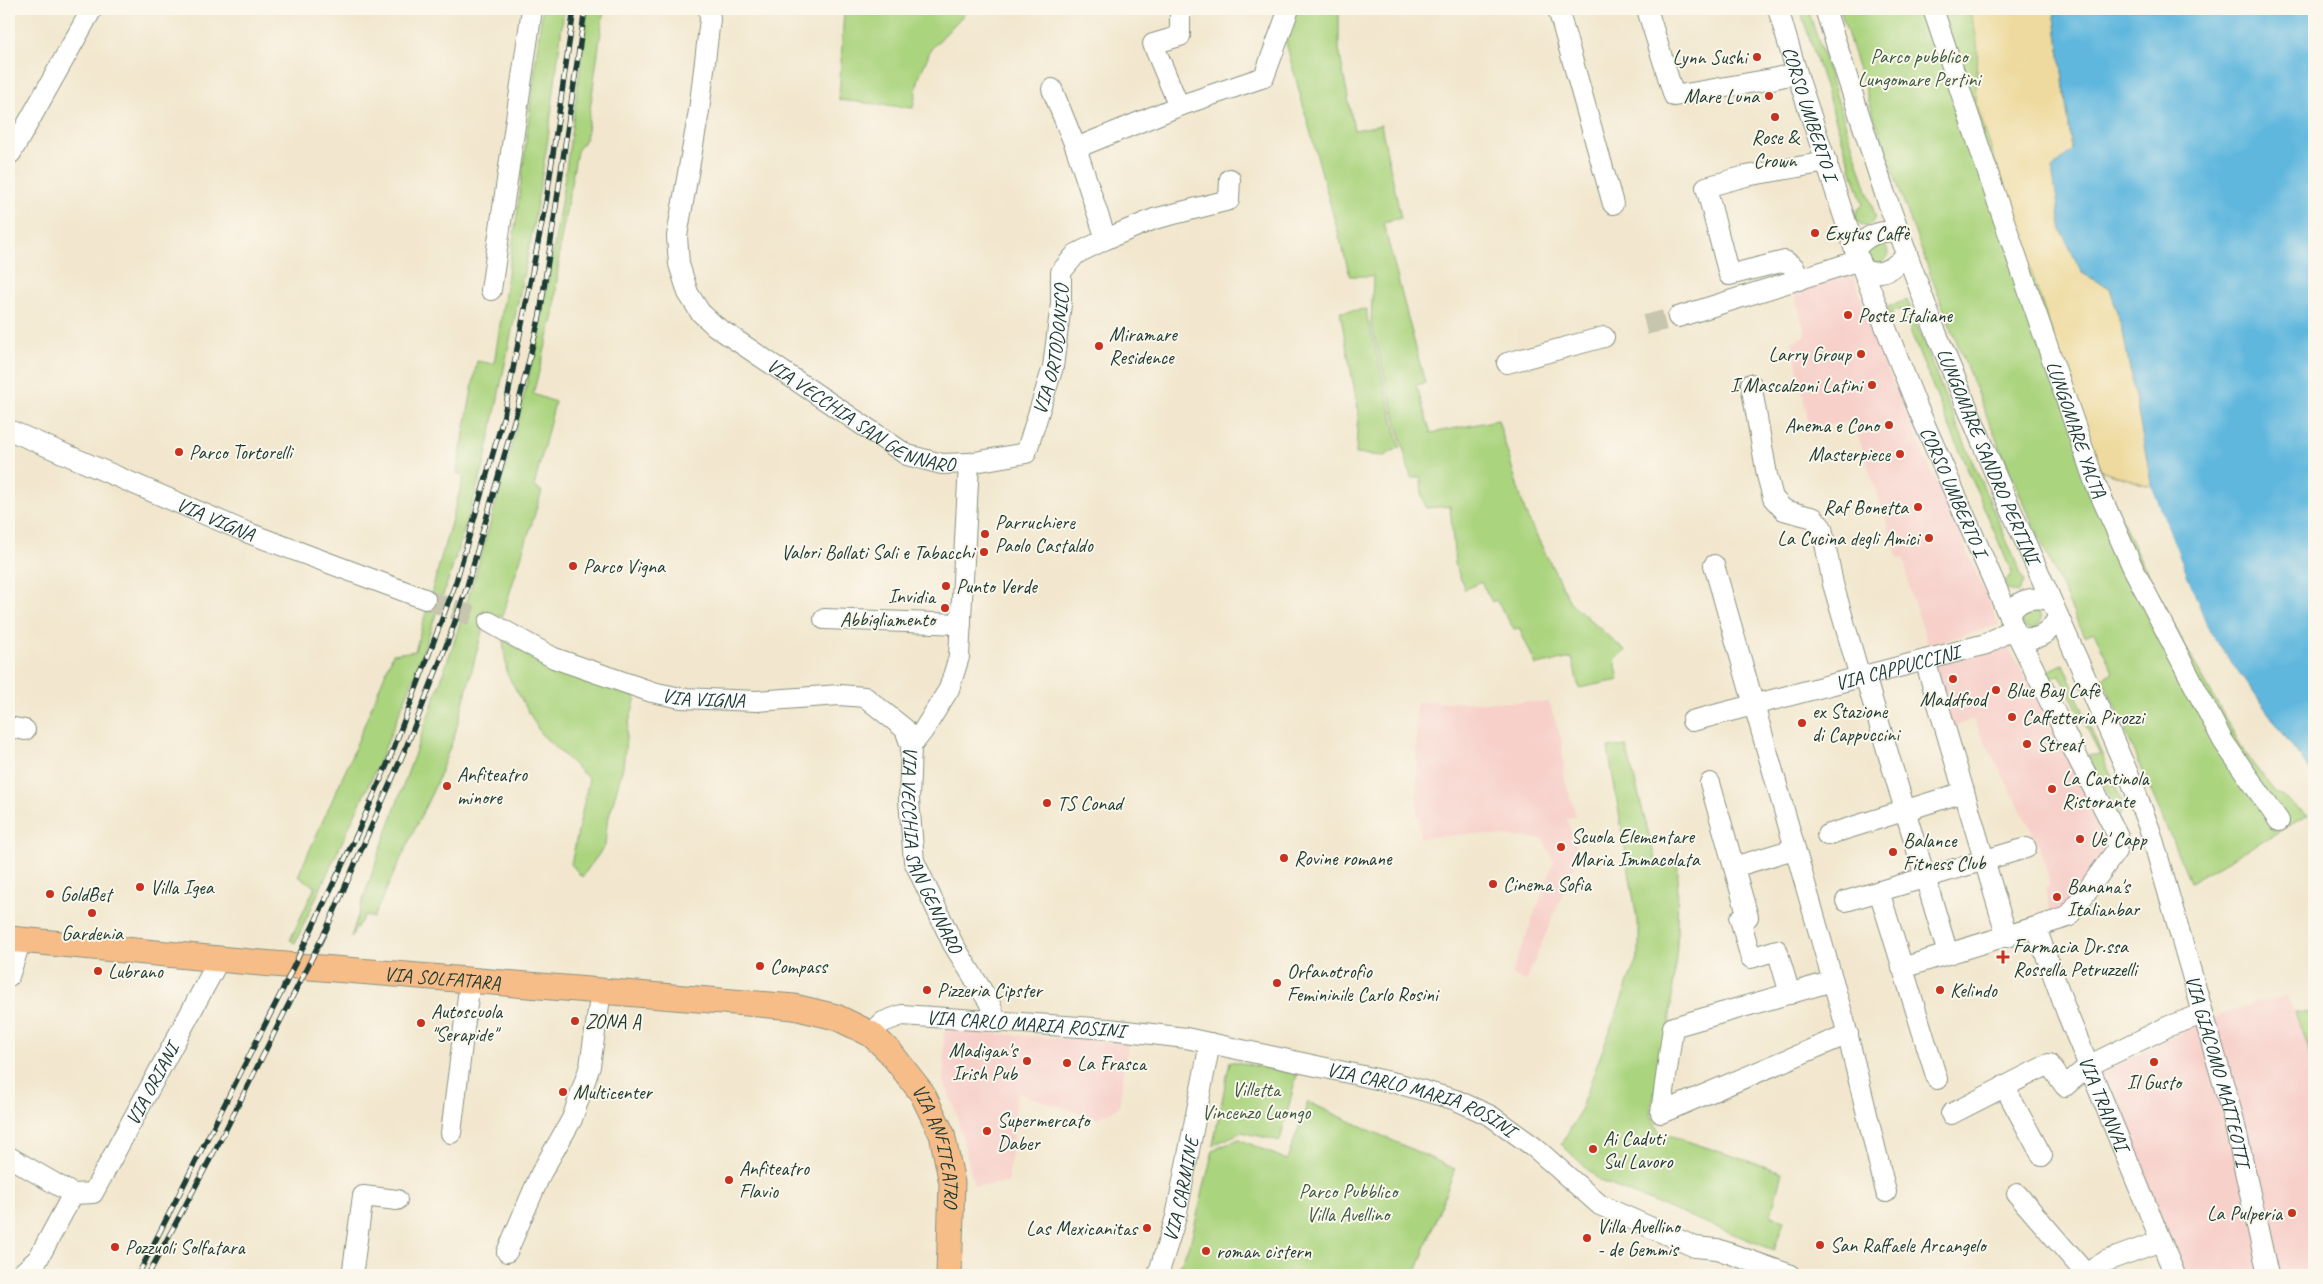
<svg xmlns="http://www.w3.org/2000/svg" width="2323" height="1284" font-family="Caveat,sans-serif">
	<rect width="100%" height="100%" fill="#fbf7ec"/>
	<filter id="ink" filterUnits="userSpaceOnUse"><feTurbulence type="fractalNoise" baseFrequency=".02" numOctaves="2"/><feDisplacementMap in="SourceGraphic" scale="10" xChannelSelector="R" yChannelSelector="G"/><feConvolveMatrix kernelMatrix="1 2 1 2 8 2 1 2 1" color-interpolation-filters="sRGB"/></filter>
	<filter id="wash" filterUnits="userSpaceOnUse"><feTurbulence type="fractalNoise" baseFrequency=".0096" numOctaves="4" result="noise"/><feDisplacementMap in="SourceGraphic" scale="20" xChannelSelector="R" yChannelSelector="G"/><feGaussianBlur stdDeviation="1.12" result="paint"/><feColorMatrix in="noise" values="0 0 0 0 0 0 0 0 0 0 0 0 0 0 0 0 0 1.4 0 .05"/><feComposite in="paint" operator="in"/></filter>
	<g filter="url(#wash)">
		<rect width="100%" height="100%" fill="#f2e7ce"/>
		<g fill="#f7d0ca">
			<polygon points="1852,272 1889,374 1999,625 1929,646 1910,592 1904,558 1898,558 1853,421 1810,429 1792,341 1806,336 1793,289"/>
			<polygon points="2008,645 2108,838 2102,857 2066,908 2051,914 2045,889 2051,885 2039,845 1973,719 1948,729 1930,668"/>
			<polygon points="1416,702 1549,702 1561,738 1565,779 1576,816 1567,819 1579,855 1526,981 1511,975 1554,862 1543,839 1468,834 1420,838 1420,817 1417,816"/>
			<polygon points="2286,996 2295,1012 2314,1066 2314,1275 2181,1275 2099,1075 2192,1026 2254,1003"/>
			<polygon points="944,1030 1128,1043 1119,1107 1097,1119 1017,1093 1008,1183 974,1186 956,1112 944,1082"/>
		</g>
		<g fill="#abd47e" stroke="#658859">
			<polygon points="542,9 564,9 548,139 531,239 484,465 450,575 411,685 377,767 295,943 290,940 315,887 298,876 348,765 393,654 415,651 464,476 457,473 477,361 494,364 517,215"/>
			<path d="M588 9H604L586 138 577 151 560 245 554 315 533 394 555 402 534 487 542 491 502 617 487 613 455 734 436 784 373 918 365 915 351 937C382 839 420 743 453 645 479 566 502 485 522 404 554 274 570 141 588 9Z"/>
			<polygon points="844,9 969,9 931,49 919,77 913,108 839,100"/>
			<polygon points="1296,9 1339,9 1339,50 1354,130 1381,125 1401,218 1383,222 1425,383 1416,385 1431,433 1498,420 1526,515 1570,602 1625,651 1615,661 1619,680 1579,688 1572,658 1536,665 1519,628 1514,629 1496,600 1492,602 1481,582 1465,590 1455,564 1450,506 1426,508 1422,497 1421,478 1411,478 1371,324 1373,276 1350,276 1286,43"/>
			<polygon points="1800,9 1808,9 1875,215 1875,220 1868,226 1860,224 1855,218 1857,210 1863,205"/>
			<path d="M1840 9H1968C1982 40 1977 67 1975 100L2074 400 2100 470 2133 545 2187 650 2246 755 2275 792 2308 815 2190 882 2103 678 2113 672 2094 632 2084 636C1989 433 1905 224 1840 9Z"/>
			<circle cx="1878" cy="253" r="10"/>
			<polygon points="1907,300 1947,402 2024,581 2019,592 2008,590 2005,582 2012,573 1940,405 1902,310 1891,310 1894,317 1890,316 1887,307"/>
			<polygon points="1367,309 1367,317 1400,447 1384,456 1356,454 1358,409 1340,312"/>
			<circle cx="2031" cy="619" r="10"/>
			<polygon points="503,640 562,673 636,697 627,730 623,767 607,824 605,846 582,877 571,864 589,779 541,734 507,674"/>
			<polygon points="2063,664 2124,806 2120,816 2088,756 2100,754 2060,675 2051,677 2052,682 2049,682 2044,673"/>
			<polygon points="1626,746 1657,866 1678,860 1677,946 1669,1025 1650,1114 1659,1132 1782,1172 1771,1215 1784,1221 1774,1250 1600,1181 1561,1144 1577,1118 1639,953 1639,931 1608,748"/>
			<polygon points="2295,1012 2314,1013 2314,1066"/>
			<polygon points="1230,1061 1297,1074 1280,1141 1242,1132 1213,1145"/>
			<polygon points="1308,1102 1455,1169 1415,1275 1176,1275 1191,1240 1213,1150 1239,1139 1287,1160"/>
		</g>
		<path fill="#eeda9e" stroke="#868c69" d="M1968 9H2054L2072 150 2082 273 2110 288 2123 332 2152 487 2100 470 2074 400 1975 100C1977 67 1982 40 1968 9Z"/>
		<polygon fill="#61b7de" stroke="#407a89" points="2054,9 2314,9 2314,776 2209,631 2152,487 2123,332 2110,288 2082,273 2062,232 2052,169 2072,150"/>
		<polygon fill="#f2e7ce" points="2149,486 2152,487 2209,631 2314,779 2263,713 2206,633"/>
	</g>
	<g filter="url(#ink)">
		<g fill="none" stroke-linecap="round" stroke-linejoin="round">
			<g stroke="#c8c5af" stroke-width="20" stroke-dasharray="20 10" stroke-linecap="butt">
				<polyline points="1645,325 1678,317"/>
				<polyline points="425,599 489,622"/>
			</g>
			<defs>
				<g id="minor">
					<path id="s1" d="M709 9 710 19 699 111 677 236 679 264 688 293 700 312 715 326 907 455 942 464 969 463 959 657 949 689 923 731 911 746 909 800 914 861 953 944 989 1002 997 1022"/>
					<polyline points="1558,9 1613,204"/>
					<polyline points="1647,9 1674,96 1772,79 1797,73"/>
					<path id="s2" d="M1778 9 1799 80 1855 250 1918 409 2014 628 2068 739 2118 836 2116 851 2068 917 1902 968"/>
					<path id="s3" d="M1825 9 1885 194 1933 325 1996 476 2131 780 2151 833 2233 1117 2268 1275"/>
					<path id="s4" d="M1933 9 2000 209 2095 483 2133 568 2223 741 2279 821"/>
					<polyline points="1052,89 1076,148"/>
					<polyline points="1179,106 1153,44 1180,36 1180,9"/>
					<polyline points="11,153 92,9"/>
					<polyline points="1106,239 1076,148 1179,106 1264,77 1289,9"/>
					<path d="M1855 250C1866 235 1881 229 1899 233"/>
					<path d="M1864 271C1882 276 1896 268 1907 253"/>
					<polyline points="1799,280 1794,267 1785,261 1729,275 1706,187 1746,176 1827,162"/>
					<polyline points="491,290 532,9"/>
					<polyline points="1678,317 1860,260"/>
					<polyline points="1507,363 1604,337"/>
					<polyline points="1751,384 1767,475 1773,498 1784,510 1814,518 1822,528 1833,584 1860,677"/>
					<path id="s5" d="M9 430 246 532 425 599"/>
					<path id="s6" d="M969 463 1026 453 1053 367 1061 304V272L1076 254 1106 239 1154 219 1229 200 1230 179"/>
					<polyline points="1714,565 1844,1020 1886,1192"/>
					<path d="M2009 617C2016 599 2033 596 2050 600"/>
					<polyline points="824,619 961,624"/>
					<path id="s7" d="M489 622 554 658 652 692 681 698 757 701 839 695 865 697 905 729 911 746"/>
					<path d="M2019 637C2038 642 2050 633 2058 617"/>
					<polyline points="1925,660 2007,937"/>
					<polyline points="1865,676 1948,954"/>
					<path id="s8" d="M1692 721 1986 644 2014 628"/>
					<polyline points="9,727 25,730"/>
					<polyline points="1710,783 1748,917 1740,919 1751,958 1777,950 1790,994"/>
					<polyline points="1827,835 1964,792"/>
					<polyline points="1734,867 1794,849"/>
					<polyline points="1879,891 1937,1079"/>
					<polyline points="1846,901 2026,848"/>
					<path id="s9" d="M2036 928 2067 1013 2175 1275"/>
					<polyline points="9,976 21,940"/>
					<polyline points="1833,981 1673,1027 1661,1113 1848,1034"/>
					<path id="s10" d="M871 1034 883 1022 902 1015 1109 1029 1186 1038 1400 1084 1456 1100 1491 1116 1534 1147 1600 1205 1695 1247 1717 1249 1791 1275"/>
					<polyline points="2004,1086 2042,1156"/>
					<polyline points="1951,1114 2049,1064 2065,1086 2090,1065 2169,1026 2203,1014"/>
					<polyline points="451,1133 470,980"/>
					<polyline points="9,1157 73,1194"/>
					<path id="s11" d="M73 1194 93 1193 220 958"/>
					<polyline points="2017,1194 2086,1274"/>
					<polyline points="507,1252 541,1173 572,1119 590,1066 601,991"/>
					<polyline points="20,1275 38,1259 73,1194"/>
					<polyline points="351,1275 353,1269 363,1196 397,1200"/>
					<path id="s12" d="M1158 1275 1176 1217 1210 1043"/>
					<polyline points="2084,1275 2106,1261 2161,1241"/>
				</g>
				<g id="major">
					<path id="s13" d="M9 939 261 963 794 1007 836 1017 871 1034 890 1052 922 1093 942 1134 952 1183 949 1275"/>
				</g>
			</defs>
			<use href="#minor" stroke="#889281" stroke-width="22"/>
			<use href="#major" stroke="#889281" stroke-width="27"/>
			<use href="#minor" stroke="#fff" stroke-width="20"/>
			<use href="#major" stroke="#f7bd88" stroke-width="25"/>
			<defs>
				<g id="rail">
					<polyline points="138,1275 280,995 357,834 390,758 456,582 504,415 546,202 574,9"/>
					<polyline points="148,1275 223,1135 327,928 407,745 450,636 466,590 516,414 540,315 585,9"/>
				</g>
			</defs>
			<use href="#rail" stroke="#1f3d34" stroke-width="5.5"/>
			<use href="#rail" stroke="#fbf7ec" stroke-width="4" stroke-dasharray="11" stroke-linecap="butt"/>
		</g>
	</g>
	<g fill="#c8321e" stroke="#fbf7ec" stroke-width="2">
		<circle cx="1757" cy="57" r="5"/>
		<circle cx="1769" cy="96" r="5"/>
		<circle cx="1775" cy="117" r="5"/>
		<circle cx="1815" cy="233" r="5"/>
		<circle cx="1848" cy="315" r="5"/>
		<circle cx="1099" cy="346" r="5"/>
		<circle cx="1861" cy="354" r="5"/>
		<circle cx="1872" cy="385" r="5"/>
		<circle cx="1889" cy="425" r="5"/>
		<circle cx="179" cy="452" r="5"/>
		<circle cx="1900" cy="454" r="5"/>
		<circle cx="1918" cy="507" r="5"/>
		<circle cx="985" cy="534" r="5"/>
		<circle cx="1929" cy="538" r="5"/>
		<circle cx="984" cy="552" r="5"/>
		<circle cx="573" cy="566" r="5"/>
		<circle cx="946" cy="586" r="5"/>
		<circle cx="945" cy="608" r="5"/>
		<circle cx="1953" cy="679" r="5"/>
		<circle cx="1996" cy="690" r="5"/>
		<circle cx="2012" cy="717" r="5"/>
		<circle cx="1802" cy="723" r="5"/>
		<circle cx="2027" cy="744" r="5"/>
		<circle cx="447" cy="786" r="5"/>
		<circle cx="2052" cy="789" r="5"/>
		<circle cx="1047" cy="803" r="5"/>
		<circle cx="2080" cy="839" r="5"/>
		<circle cx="1561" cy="847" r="5"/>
		<circle cx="1893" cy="852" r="5"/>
		<circle cx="1284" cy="858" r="5"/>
		<circle cx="1493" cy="884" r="5"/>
		<circle cx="140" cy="887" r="5"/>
		<circle cx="50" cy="894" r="5"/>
		<circle cx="2057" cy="897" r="5"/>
		<circle cx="92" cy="913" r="5"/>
		<path d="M2000.5 949.5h5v5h5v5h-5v5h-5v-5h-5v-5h5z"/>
		<circle cx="760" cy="966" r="5"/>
		<circle cx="98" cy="971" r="5"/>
		<circle cx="1277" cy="983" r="5"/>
		<circle cx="927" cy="990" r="5"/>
		<circle cx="1940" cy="990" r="5"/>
		<circle cx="575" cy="1021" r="5"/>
		<circle cx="421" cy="1023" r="5"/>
		<circle cx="1027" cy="1061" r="5"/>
		<circle cx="2154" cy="1062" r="5"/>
		<circle cx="1067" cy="1063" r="5"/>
		<circle cx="563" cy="1092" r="5"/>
		<circle cx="987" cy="1131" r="5"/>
		<circle cx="1593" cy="1149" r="5"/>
		<circle cx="729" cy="1180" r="5"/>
		<circle cx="2292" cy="1213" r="5"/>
		<circle cx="1147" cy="1228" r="5"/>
		<circle cx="1587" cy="1238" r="5"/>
		<circle cx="1820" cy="1245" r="5"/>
		<circle cx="115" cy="1247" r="5"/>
		<circle cx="1206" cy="1251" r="5"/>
	</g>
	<g text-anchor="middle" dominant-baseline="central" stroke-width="4" stroke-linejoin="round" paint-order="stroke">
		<g font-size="20" fill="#3b5b43" stroke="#fbf7ec">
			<text x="1919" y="56">Parco pubblico<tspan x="1919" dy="23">Lungomare Pertini</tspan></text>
			<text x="1256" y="1089">Villetta<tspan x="1256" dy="23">Vincenzo Luongo</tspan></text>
			<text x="1348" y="1191">Parco Pubblico<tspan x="1348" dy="23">Villa Avellino</tspan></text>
		</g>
		<g font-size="20" fill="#1f3d34" stroke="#fbf7ec" text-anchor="start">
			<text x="1747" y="57" text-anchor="end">Lynn Sushi</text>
			<text x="1759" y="96" text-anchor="end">Mare Luna</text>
			<text x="1775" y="137" text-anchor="middle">Rose &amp;<tspan x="1775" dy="23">Crown</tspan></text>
			<text x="1825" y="233">Exytus Caffè</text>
			<text x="1858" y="315">Poste Italiane</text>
			<text x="1109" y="334">Miramare<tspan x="1109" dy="23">Residence</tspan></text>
			<text x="1851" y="354" text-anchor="end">Larry Group</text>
			<text x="1862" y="385" text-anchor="end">I Mascalzoni Latini</text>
			<text x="1879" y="425" text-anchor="end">Anema e Cono</text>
			<text x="189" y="452">Parco Tortorelli</text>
			<text x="1890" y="454" text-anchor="end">Masterpiece</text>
			<text x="1908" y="507" text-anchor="end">Raf Bonetta</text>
			<text x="995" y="522">Parruchiere<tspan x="995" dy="23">Paolo Castaldo</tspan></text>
			<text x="1919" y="538" text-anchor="end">La Cucina degli Amici</text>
			<text x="974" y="552" text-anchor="end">Valori Bollati Sali e Tabacchi</text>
			<text x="583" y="566">Parco Vigna</text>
			<text x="956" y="586">Punto Verde</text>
			<text x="935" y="596" text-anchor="end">Invidia<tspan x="935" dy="23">Abbigliamento</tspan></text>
			<text x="2006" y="690">Blue Bay Cafè</text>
			<text x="1953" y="699" text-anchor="middle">Maddfood</text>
			<text x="1812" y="711">ex Stazione<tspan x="1812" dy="23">di Cappuccini</tspan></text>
			<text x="2022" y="717">Caffetteria Pirozzi</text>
			<text x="2037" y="744">Streat</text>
			<text x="457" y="774">Anfiteatro<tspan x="457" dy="23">minore</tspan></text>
			<text x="2062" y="778">La Cantinola<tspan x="2062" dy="23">Ristorante</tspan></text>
			<text x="1057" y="803">TS Conad</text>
			<text x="1571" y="836">Scuola Elementare<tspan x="1571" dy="23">Maria Immacolata</tspan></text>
			<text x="2090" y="839">Ue' Capp</text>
			<text x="1903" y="840">Balance<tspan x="1903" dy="23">Fitness Club</tspan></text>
			<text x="1294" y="858">Rovine romane</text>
			<text x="1503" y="884">Cinema Sofia</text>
			<text x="2067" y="886">Banana's<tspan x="2067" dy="23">Italianbar</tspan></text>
			<text x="150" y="887">Villa Igea</text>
			<text x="60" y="894">GoldBet</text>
			<text x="92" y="933" text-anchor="middle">Gardenia</text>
			<text x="2013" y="946">Farmacia Dr.ssa<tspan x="2013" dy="23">Rossella Petruzzelli</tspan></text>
			<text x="770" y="966">Compass</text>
			<text x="108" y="971">Lubrano</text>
			<text x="1287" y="971">Orfanotrofio<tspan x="1287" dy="23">Femininile Carlo Rosini</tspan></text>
			<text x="937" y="990">Pizzeria Cipster</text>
			<text x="1950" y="990">Kelindo</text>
			<text x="431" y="1011">Autoscuola<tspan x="431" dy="23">"Serapide"</tspan></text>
			<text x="585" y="1021">ZONA A</text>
			<text x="1017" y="1050" text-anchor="end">Madigan's<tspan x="1017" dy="23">Irish Pub</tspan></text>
			<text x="1077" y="1063">La Frasca</text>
			<text x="2154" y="1082" text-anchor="middle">Il Gusto</text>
			<text x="573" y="1092">Multicenter</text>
			<text x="997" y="1120">Supermercato<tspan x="997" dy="23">Daber</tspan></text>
			<text x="1603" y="1138">Ai Caduti<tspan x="1603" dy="23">Sul Lavoro</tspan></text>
			<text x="739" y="1168">Anfiteatro<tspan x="739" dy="23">Flavio</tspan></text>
			<text x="2282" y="1213" text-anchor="end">La Pulperia</text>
			<text x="1597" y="1226">Villa Avellino<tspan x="1597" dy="23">- de Gemmis</tspan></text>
			<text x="1137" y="1228" text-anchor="end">Las Mexicanitas</text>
			<text x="1830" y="1245">San Raffaele Arcangelo</text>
			<text x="125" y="1247">Pozzuoli Solfatara</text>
			<text x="1216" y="1251">roman cistern</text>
		</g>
		<g font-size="20" fill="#1f3d34" stroke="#fbf7ec">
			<text stroke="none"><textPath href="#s2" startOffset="109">CORSO UMBERTO I</textPath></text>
			<text stroke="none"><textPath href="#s6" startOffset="165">VIA ORTODONICO</textPath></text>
			<text stroke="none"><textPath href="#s1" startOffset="504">VIA VECCHIA SAN GENNARO</textPath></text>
			<text stroke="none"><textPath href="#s4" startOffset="444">LUNGOMARE YALTA</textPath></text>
			<text stroke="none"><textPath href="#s3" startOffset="476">LUNGOMARE SANDRO PERTINI</textPath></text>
			<text stroke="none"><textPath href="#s2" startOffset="514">CORSO UMBERTO I</textPath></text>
			<text stroke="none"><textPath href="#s5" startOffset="225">VIA VIGNA</textPath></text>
			<text stroke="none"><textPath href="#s8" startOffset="212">VIA CAPPUCCINI</textPath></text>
			<text stroke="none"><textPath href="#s7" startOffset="230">VIA VIGNA</textPath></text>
			<text stroke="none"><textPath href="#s1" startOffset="1030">VIA VECCHIA SAN GENNARO</textPath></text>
			<text stroke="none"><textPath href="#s13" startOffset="435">VIA SOLFATARA</textPath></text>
			<text stroke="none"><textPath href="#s10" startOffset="161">VIA CARLO MARIA ROSINI</textPath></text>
			<text stroke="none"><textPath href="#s3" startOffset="1134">VIA GIACOMO MATTEOTTI</textPath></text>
			<text stroke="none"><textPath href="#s11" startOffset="144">VIA ORIANI</textPath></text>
			<text stroke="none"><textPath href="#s9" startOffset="188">VIA TRANVAI</textPath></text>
			<text stroke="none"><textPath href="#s10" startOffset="566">VIA CARLO MARIA ROSINI</textPath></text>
			<text stroke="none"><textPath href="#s13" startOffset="1004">VIA ANFITEATRO</textPath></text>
			<text stroke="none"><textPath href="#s12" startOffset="89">VIA CARMINE</textPath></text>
		</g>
	</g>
	<rect width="2323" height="1284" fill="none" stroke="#fbf7ec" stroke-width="30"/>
</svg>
